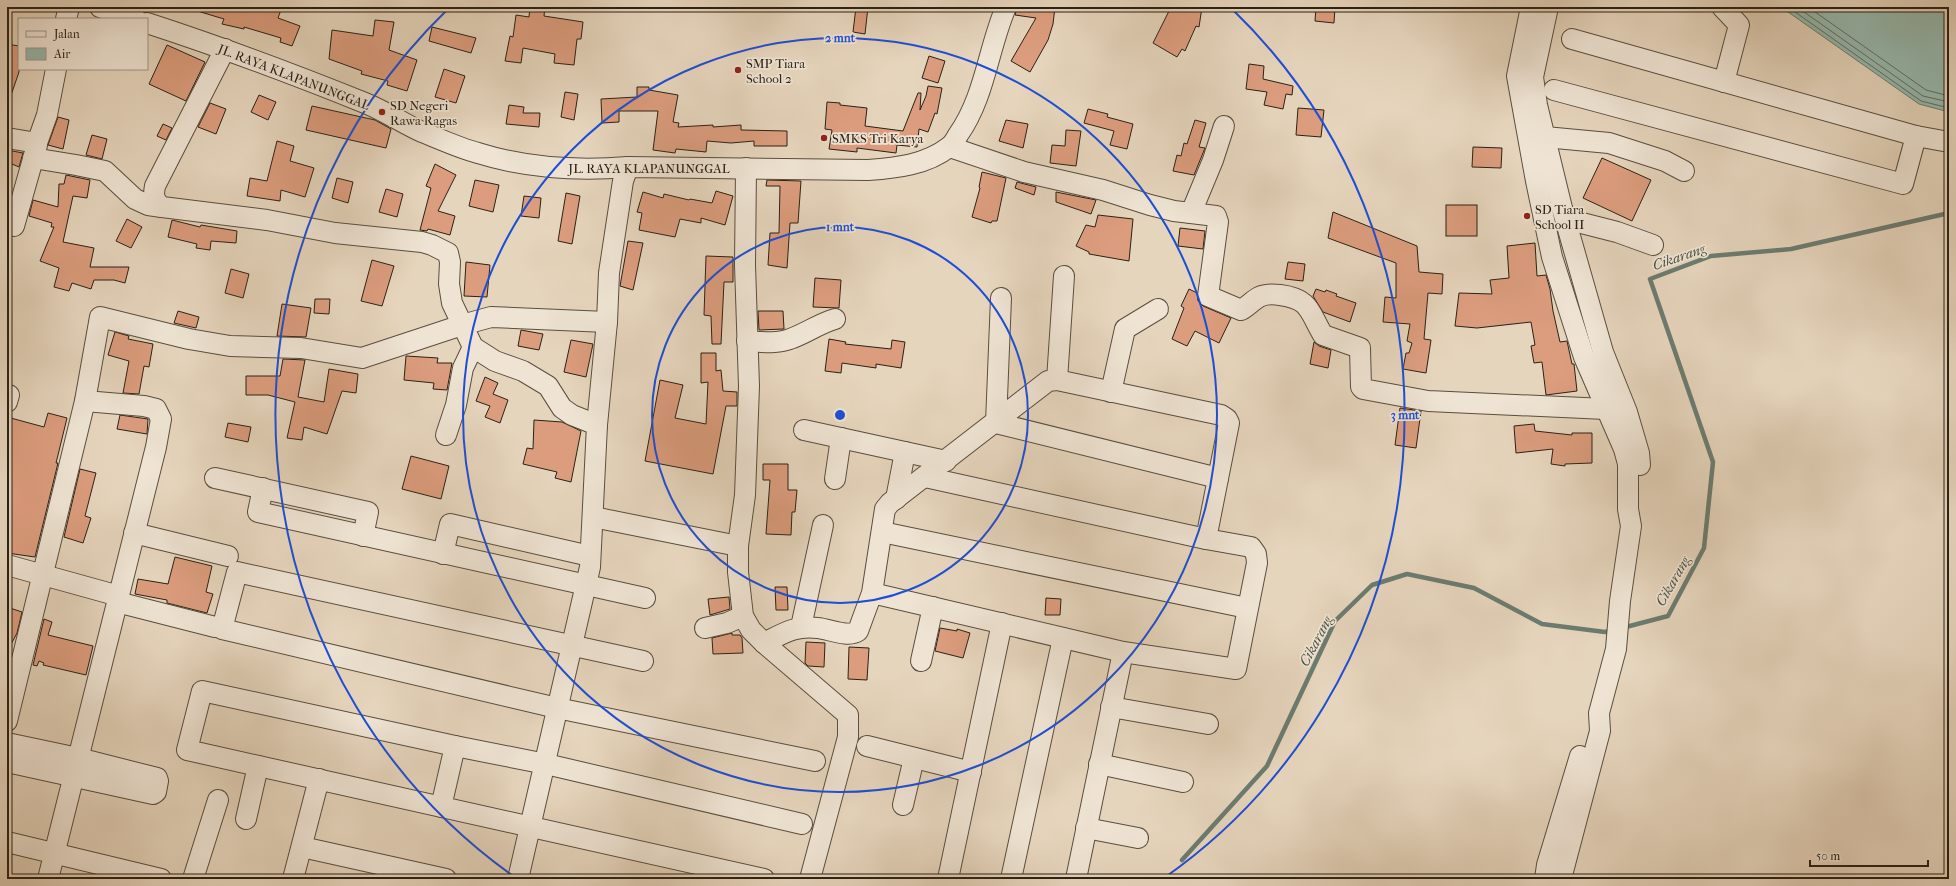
<svg xmlns="http://www.w3.org/2000/svg" width="1956" height="886" font-family="'IM FELL French Canon',serif">
	<rect width="100%" height="100%" fill="#e6d5bd"/>
	<filter id="stains"><feTurbulence type="fractalNoise" baseFrequency=".005" numOctaves="4"/><feColorMatrix values="0 0 0 0 .2 0 0 0 0 .09 0 0 0 0 .02 0 0 0 .5 -.17"/></filter>
	<radialGradient id="worn" r=".72"><stop offset=".6" stop-color="#630" stop-opacity="0"/><stop offset="1" stop-color="#630" stop-opacity=".3"/></radialGradient>
	<polygon fill="#96b9ae" stroke="#6b7c71" points="1781,7 1949,7 1949,112 1919,104"/>
	<g fill="none" stroke-linecap="round" stroke-linejoin="round">
		<g stroke="#606d62" stroke-width="1">
			<polyline points="1788,7 1921,101 1949,108"/>
			<polyline points="1797,7 1923,96 1949,102"/>
			<polyline points="1808,7 1926,90 1949,96"/>
		</g>
		<g stroke="#6b7c71" stroke-width="4.5">
			<polyline points="1622,628 1668,616 1704,548 1713,462 1650,279 1711,256 1791,249 1949,213"/>
			<polyline points="1182,860 1267,766 1335,621 1372,585 1407,574 1474,588 1542,624 1605,632 1613,630"/>
		</g>
	</g>
	<g fill="#dc9d7e" stroke="#2a2115">
		<polygon points="195,7 282,7 278,18 300,26 292,46 280,42 281,38 244,27 244,29 222,24 224,19 194,10"/>
		<polygon points="530,7 545,7 544,16 583,22 581,39 577,39 574,65 554,63 555,54 523,48 521,63 505,61 510,36 513,37 516,15 529,17"/>
		<polygon points="856,7 868,7 865,34 853,32"/>
		<polygon points="1017,7 1055,7 1053,24 1048,40 1030,72 1011,61 1036,18 1015,15"/>
		<polygon points="1171,7 1202,7 1199,27 1196,26 1185,51 1182,49 1177,57 1153,43"/>
		<polygon points="1316,7 1335,7 1334,23 1315,21"/>
		<polygon points="375,20 394,22 389,50 417,60 407,91 387,85 388,81 361,74 362,71 329,59 332,30 373,36"/>
		<polygon points="432,27 476,38 471,53 429,41"/>
		<polygon points="7,44 19,46 19,72 9,101 7,101"/>
		<polygon points="167,45 205,62 186,101 149,84"/>
		<polygon points="929,56 945,61 938,83 922,78"/>
		<polygon points="1249,64 1264,66 1263,79 1293,86 1292,95 1286,94 1283,109 1264,105 1267,92 1246,89"/>
		<polygon points="444,69 465,76 456,103 435,97"/>
		<polygon points="928,86 942,88 937,114 935,113 928,132 919,129 917,147 897,145 896,153 857,148 857,152 829,149 832,130 825,129 827,102 840,103 840,105 867,108 865,126 903,131 918,93 921,93 920,110 926,96"/>
		<polygon points="637,87 649,87 649,90 678,95 673,122 679,123 678,127 713,125 713,127 741,125 741,130 787,131 787,146 754,146 754,141 731,143 707,141 706,152 676,149 675,153 653,150 658,111 619,111 619,122 602,123 601,99 637,97"/>
		<polygon points="565,92 578,94 574,120 561,117"/>
		<polygon points="259,95 276,102 268,120 251,112"/>
		<polygon points="210,103 226,109 216,134 198,127"/>
		<polygon points="509,105 524,107 523,113 540,113 539,127 506,124"/>
		<polygon points="312,106 375,120 391,129 386,148 306,130"/>
		<polygon points="1298,108 1324,110 1321,137 1296,135"/>
		<polygon points="1088,109 1108,114 1107,117 1133,124 1127,149 1110,145 1114,131 1084,123"/>
		<polygon points="58,117 69,120 63,149 48,145"/>
		<polygon points="1006,120 1028,124 1023,148 999,141"/>
		<polygon points="1195,120 1206,123 1199,147 1205,148 1194,175 1173,171 1177,155 1181,156 1184,143 1187,144"/>
		<polygon points="163,124 172,128 166,140 157,136"/>
		<polygon points="1066,130 1081,131 1076,166 1050,163 1052,145 1065,146"/>
		<polygon points="92,135 107,139 102,159 86,155"/>
		<polygon points="277,141 294,146 290,161 314,168 305,197 281,190 280,201 247,196 250,178 267,181"/>
		<polygon points="1473,147 1502,148 1501,168 1472,167"/>
		<polygon points="7,150 23,153 19,167 7,162"/>
		<polygon points="1602,158 1651,180 1632,221 1583,198"/>
		<polygon points="435,164 456,175 438,211 455,216 450,235 428,229 427,231 420,230 431,188 426,186"/>
		<polygon points="982,172 1006,178 997,221 992,221 991,223 972,217 980,188 979,187"/>
		<polygon points="66,175 90,180 87,198 73,196 63,242 94,248 90,267 129,267 125,283 114,280 94,280 91,289 72,283 69,291 54,287 59,268 40,261 54,227 51,227 52,223 29,216 33,200 58,207 59,184 64,184"/>
		<polygon points="337,178 353,182 348,203 332,198"/>
		<polygon points="475,180 499,185 493,212 469,206"/>
		<polygon points="767,180 801,181 798,223 790,223 787,268 768,265 770,233 779,233 780,186 766,186"/>
		<polygon points="1017,182 1036,187 1034,195 1015,188"/>
		<polygon points="386,189 403,194 397,217 379,212"/>
		<polygon points="716,191 733,196 725,225 701,218 701,223 680,219 675,237 639,230 642,213 637,212 643,192 663,198 664,194 689,200 690,199 712,203"/>
		<polygon points="1056,192 1096,200 1091,214 1056,202"/>
		<polygon points="566,193 580,196 572,244 558,241"/>
		<polygon points="524,196 541,198 539,218 521,216"/>
		<rect x="1446" y="205" width="31" height="31"/>
		<polygon points="1333,212 1417,246 1419,272 1443,274 1442,294 1428,293 1424,339 1431,340 1426,373 1403,369 1406,353 1409,353 1412,343 1407,341 1410,324 1383,322 1385,297 1396,298 1396,263 1328,238"/>
		<polygon points="1098,215 1133,219 1129,261 1089,254 1089,252 1076,246 1086,225 1095,227"/>
		<polygon points="127,219 142,227 131,248 116,241"/>
		<polygon points="172,220 200,227 201,225 237,231 236,243 211,241 210,250 196,248 197,244 168,237"/>
		<polygon points="1180,228 1205,231 1203,249 1178,246"/>
		<polygon points="628,241 643,243 633,290 620,286"/>
		<polygon points="1535,243 1537,276 1546,275 1550,289 1553,311 1560,342 1567,341 1572,364 1574,364 1577,391 1546,395 1542,362 1534,363 1531,346 1535,345 1531,322 1477,328 1455,326 1459,293 1492,294 1490,280 1509,278 1507,246"/>
		<polygon points="706,256 733,257 733,282 724,282 721,344 712,344 711,316 704,315"/>
		<polygon points="372,260 394,266 382,306 361,301"/>
		<polygon points="466,262 490,265 487,297 464,296"/>
		<polygon points="1288,262 1305,264 1303,281 1285,279"/>
		<polygon points="231,269 249,274 243,298 225,293"/>
		<polygon points="815,278 841,280 839,308 813,307"/>
		<polygon points="1189,289 1197,293 1198,301 1203,306 1231,318 1219,343 1195,331 1187,346 1172,339 1184,308 1181,306"/>
		<polygon points="1316,289 1325,292 1326,290 1337,294 1336,296 1356,303 1350,322 1323,312 1313,296"/>
		<polygon points="315,299 330,299 329,314 314,313"/>
		<polygon points="282,304 311,308 306,337 277,336"/>
		<polygon points="178,311 199,317 196,328 174,323"/>
		<polygon points="758,311 783,311 784,329 759,330"/>
		<polygon points="521,330 543,334 539,350 518,346"/>
		<polygon points="115,332 129,336 128,339 153,344 149,367 144,366 139,394 123,393 129,361 108,355"/>
		<polygon points="829,339 846,342 845,344 891,349 892,340 905,342 901,368 876,364 876,368 842,363 841,373 825,371"/>
		<polygon points="571,340 593,344 586,377 564,372"/>
		<polygon points="1314,342 1319,346 1331,350 1328,368 1310,364"/>
		<polygon points="701,353 716,353 716,371 721,370 723,391 737,392 737,406 726,406 713,474 645,461 660,380 683,385 675,418 706,424 708,382 701,383"/>
		<polygon points="406,356 438,358 437,363 452,363 447,390 433,389 434,383 404,380"/>
		<polygon points="283,359 305,360 298,397 324,402 329,369 358,374 356,393 342,391 327,434 304,427 302,440 287,438 295,402 268,395 246,395 246,376 280,376"/>
		<polygon points="485,377 498,383 493,394 508,400 500,423 485,417 490,406 476,401"/>
		<polygon points="1400,408 1421,411 1416,448 1395,445"/>
		<polygon points="48,413 67,418 58,455 56,463 58,463 35,557 7,553 7,417 44,427"/>
		<polygon points="120,415 148,419 147,434 117,429"/>
		<polygon points="534,420 562,422 581,431 571,482 555,478 557,472 523,464 527,448 533,449"/>
		<polygon points="228,423 251,427 248,442 225,437"/>
		<polygon points="1534,424 1535,431 1572,435 1572,433 1592,433 1592,463 1565,464 1565,466 1551,464 1553,449 1516,453 1514,426"/>
		<polygon points="411,456 449,466 441,499 402,489"/>
		<polygon points="763,464 788,464 788,490 797,490 795,512 792,512 791,535 766,534 770,480 763,480"/>
		<polygon points="80,469 96,473 85,516 91,518 83,543 64,537"/>
		<polygon points="175,557 212,566 206,592 213,594 207,613 167,603 167,600 135,594 138,579 168,584"/>
		<polygon points="775,587 787,587 788,610 776,610"/>
		<polygon points="729,597 730,609 710,615 708,599"/>
		<polygon points="1046,598 1061,599 1060,615 1045,615"/>
		<polygon points="7,607 22,612 17,633 7,652"/>
		<polygon points="44,619 52,622 48,635 93,646 86,675 43,665 44,663 39,661 37,666 33,665"/>
		<polygon points="940,628 957,631 957,629 970,633 963,658 935,651"/>
		<polygon points="732,633 732,635 740,635 742,638 743,653 713,654 712,638"/>
		<polygon points="806,642 825,643 824,667 808,666 805,663"/>
		<polygon points="849,647 869,648 867,680 848,679"/>
	</g>
	<g fill="none" stroke-linecap="round" stroke-linejoin="round">
		<defs>
			<g id="minor">
				<polyline points="100,7 136,19"/>
				<polyline points="1531,7 1517,76 1536,181 1552,257 1584,357 1624,449 1628,464 1628,509 1631,526 1620,601 1616,649 1599,713 1600,731 1561,879"/>
				<polyline points="1548,7 1533,77 1537,105 1562,208 1603,352 1627,412 1639,453 1640,465"/>
				<polyline points="1722,7 1739,25 1724,82"/>
				<polyline points="66,19 69,7"/>
				<path d="M147 23C221 47 293 74 365 103 385 111 402 123 422 132 440 139 459 148 478 153 526 168 578 171 628 167L868 170C896 168 926 165 949 147 953 144 956 139 958 135 985 97 988 49 1006 7"/>
				<polyline points="1572,39 1916,136 1949,142"/>
				<path d="M225 49 155 186C153 196 154 201 162 207L267 220 335 233 422 242 432 245 448 253 450 262 449 284 452 303 473 347 495 361 523 371 548 386 562 408 572 415 597 425"/>
				<polyline points="1554,90 1903,184 1916,136"/>
				<polyline points="1545,137 1609,143 1665,161 1684,171"/>
				<polyline points="7,138 37,143 47,115 56,69"/>
				<path d="M950 147 1024 172 1103 190 1150 205 1174 211 1216 216 1218 222 1208 296 1241 310C1247 307 1252 301 1259 297 1265 294 1273 294 1280 295 1311 299 1309 312 1323 335L1360 348 1361 387 1363 389 1428 401 1606 409"/>
				<polyline points="33,158 76,165 105,171 135,199 148,205 162,207"/>
				<polyline points="746,168 745,265 749,386 745,495 738,546 738,572 743,616 751,630 764,643 848,715 848,737 810,879"/>
				<polyline points="1191,213 1213,160 1224,126"/>
				<polyline points="1566,219 1617,232 1653,245"/>
				<polyline points="14,226 37,145"/>
				<polyline points="1001,298 996,423 1218,478"/>
				<path d="M747 341C761 342 777 344 790 339 807 333 818 324 835 319"/>
				<polyline points="1057,380 1064,276"/>
				<polyline points="1111,392 1125,329 1158,309"/>
				<polyline points="7,402 9,395"/>
				<polyline points="804,430 946,461"/>
				<polyline points="446,435 456,405 463,368 473,347"/>
				<polyline points="925,477 1206,539"/>
				<polyline points="215,478 368,512 363,536"/>
				<polyline points="835,479 841,438"/>
				<polyline points="263,488 258,512 645,598"/>
				<polyline points="896,499 905,452"/>
				<polyline points="593,517 738,546"/>
				<polyline points="882,532 1247,608"/>
				<polyline points="134,533 228,556"/>
				<polyline points="443,554 450,524 590,556"/>
				<polyline points="7,565 119,596"/>
				<polyline points="117,602 215,627"/>
				<polyline points="801,627 823,525"/>
				<polyline points="705,628 727,623 743,616"/>
				<path d="M764 643C784 633 796 625 818 628 829 629 848 638 858 631L872 593 885 509 890 503 1048 381 1057 380 1221 415 1227 419 1229 423 1206 539 1251 547 1256 554 1257 563 1236 669 1123 652 872 593"/>
				<polyline points="643,661 237,572 222,629 557,708 815,761"/>
				<polyline points="921,661 933,607"/>
				<polyline points="1111,707 1208,724"/>
				<polyline points="7,721 85,401 100,317 189,339 230,346 301,348 362,358 462,325 491,317 607,322"/>
				<polyline points="7,743 78,758 157,778 158,781 156,792 153,794 7,762"/>
				<polyline points="455,746 546,764 802,824"/>
				<polyline points="867,746 971,772"/>
				<polyline points="1099,764 1183,782"/>
				<polyline points="903,805 914,758"/>
				<polyline points="441,807 455,746 202,691 187,750 764,879"/>
				<polyline points="246,819 258,766"/>
				<polyline points="1086,828 1138,838"/>
				<polyline points="7,842 161,879"/>
				<polyline points="302,847 446,879"/>
				<polyline points="48,879 156,447 161,419 156,409 144,406 85,401"/>
				<polyline points="193,879 218,800"/>
				<polyline points="293,879 319,779"/>
				<polyline points="518,879 590,567 597,425 607,322 609,273 623,181 628,167"/>
				<polyline points="948,879 1002,623"/>
				<polyline points="1011,879 1063,638"/>
				<polyline points="1076,879 1123,652"/>
				<polyline points="1545,879 1547,865 1580,756"/>
			</g>
		</defs>
		<use href="#minor" stroke="#594e3f" stroke-width="22"/>
		<use href="#minor" stroke="#efe4d4" stroke-width="20"/>
	</g>
	<g fill="none" stroke="#1d4ed8" stroke-width="2">
		<circle cx="840" cy="415" r="188"/>
		<circle cx="840" cy="415" r="377"/>
		<path d="M516 878A565 565 0 0 1 448 9M1232 9A565 565 0 0 1 1164 878"/>
	</g>
	<g fill="#8f2418" stroke="#efe4d4" stroke-width="1.5">
		<circle cx="738" cy="70" r="4"/>
		<circle cx="382" cy="112" r="4"/>
		<circle cx="824" cy="138" r="4"/>
		<circle cx="1527" cy="216" r="4"/>
	</g>
	<g text-anchor="middle" dominant-baseline="central" stroke-width="3.5" stroke-linejoin="round" paint-order="stroke">
		<g font-size="13" fill="#2a2115" stroke="#efe4d4" text-anchor="start">
			<text x="746" y="63">SMP Tiara<tspan x="746" dy="15">School 2</tspan></text>
			<text x="390" y="105">SD Negeri<tspan x="390" dy="15">Rawa Ragas</tspan></text>
			<text x="832" y="138">SMKS Tri Karya</text>
			<text x="1535" y="209">SD Tiara<tspan x="1535" dy="15">School II</tspan></text>
		</g>
		<g font-size="13" fill="#2a2115" stroke="#efe4d4">
			<text transform="translate(294 77) rotate(21)">JL. RAYA KLAPANUNGGAL</text>
			<text x="649" y="168">JL. RAYA KLAPANUNGGAL</text>
		</g>
		<g font-size="14" font-style="italic" fill="#4a4f43" stroke="#efe4d4">
			<text transform="translate(1679 257) rotate(-19)">Cikarang</text>
			<text transform="translate(1673 581) rotate(-60)">Cikarang</text>
			<text transform="translate(1316 641) rotate(-62)">Cikarang</text>
		</g>
	</g>
	<circle cx="840" cy="415" r="6" fill="#1d4ed8" stroke="#efe4d4" stroke-width="2"/>
	<g font-size="12" text-anchor="middle" font-weight="bold" fill="#1d4ed8" stroke="#efe4d4" stroke-width="3.5" stroke-linejoin="round" paint-order="stroke">
		<text x="840" y="42">2 mnt</text>
		<text x="840" y="231">1 mnt</text>
		<text x="1405" y="419">3 mnt</text>
	</g>
	<rect width="1956" height="886" fill="none" stroke="#e6d5bd" stroke-width="24"/>
	<rect x="8" y="8" width="1940" height="870" fill="none" stroke="#2a2115" stroke-width="2"/>
	<rect x="12" y="12" width="1932" height="862" fill="none" stroke="#2a2115"/>
	<rect x="18" y="18" width="130" height="52" fill="#efe4d4" stroke="#a09688"/>
	<rect x="26" y="31" width="20" height="6" fill="#efe4d4" stroke="#a09688"/>
	<text x="54" y="38" font-size="12" fill="#2a2115">Jalan</text>
	<rect x="26" y="48" width="20" height="12" fill="#96b9ae" stroke="#a09688"/>
	<text x="54" y="58" font-size="12" fill="#2a2115">Air</text>
	<path d="M1810 860v6h118v-6" fill="none" stroke="#2a2115" stroke-width="2"/>
	<text x="1816" y="860" font-size="12" fill="#2a2115" stroke="#efe4d4" stroke-width="3" paint-order="stroke">50 m</text>
	<rect width="100%" height="100%" filter="url(#stains)"/>
	<rect width="100%" height="100%" fill="url(#worn)"/>
</svg>
